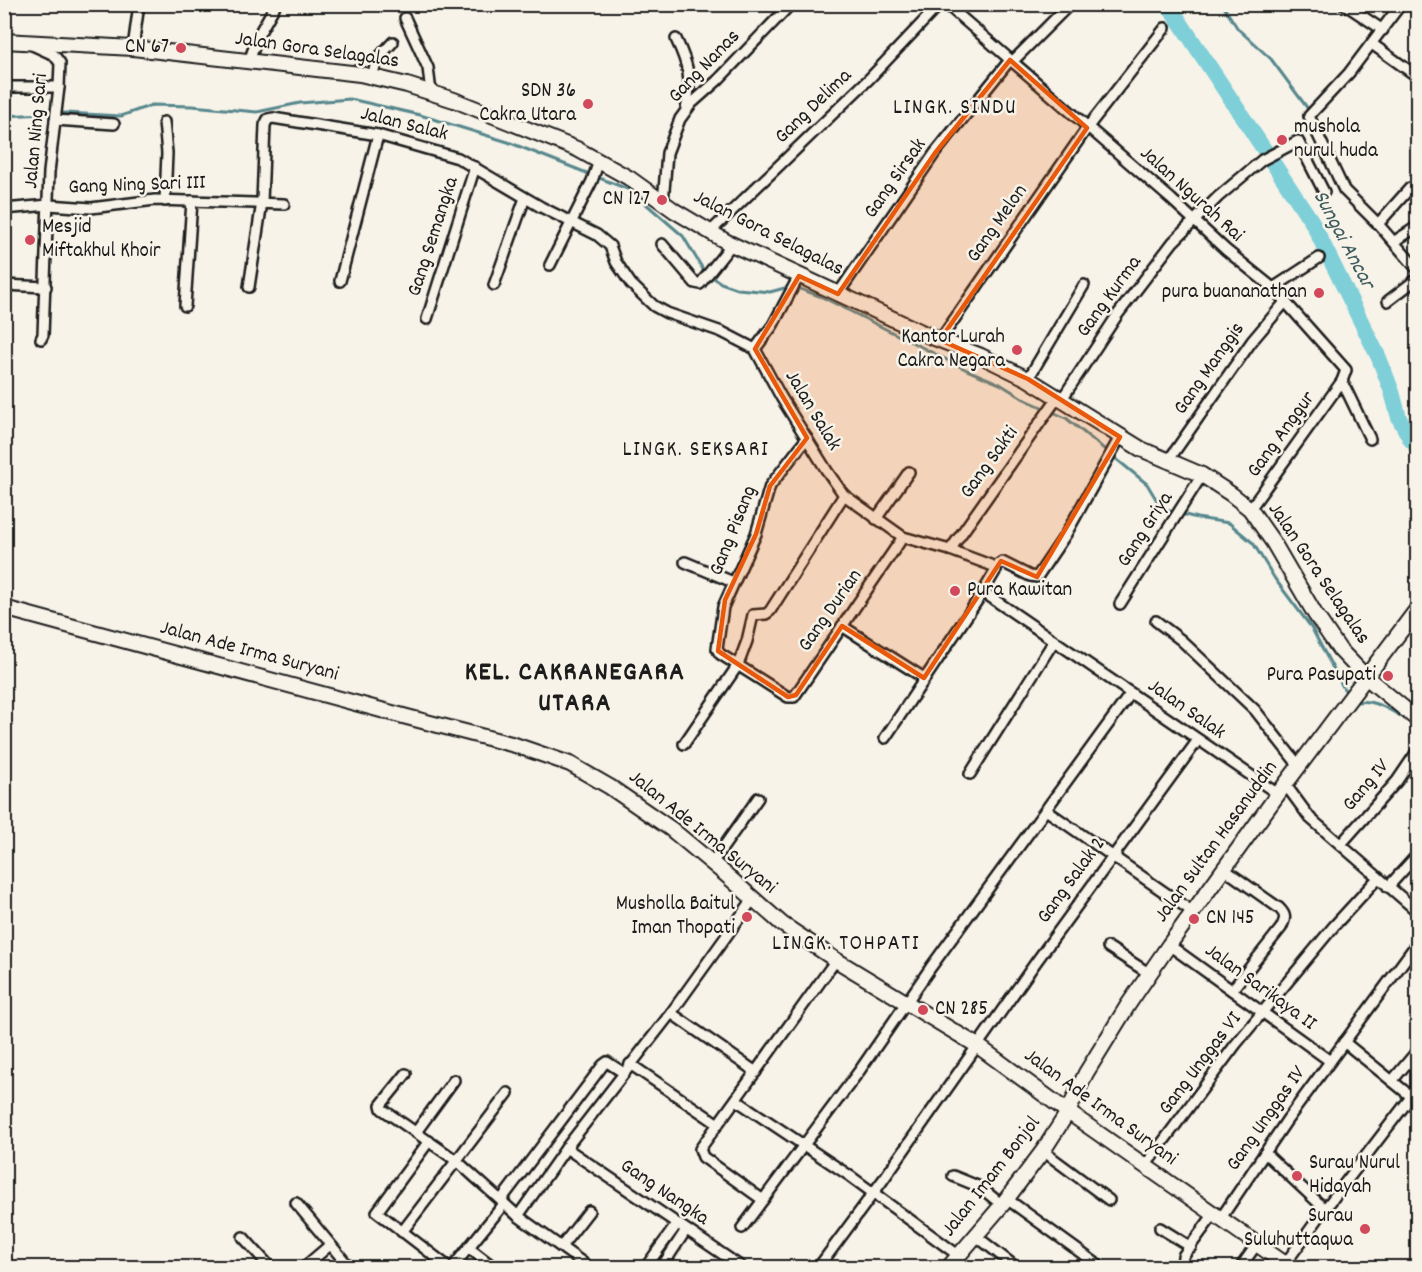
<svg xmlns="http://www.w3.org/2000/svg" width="1422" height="1272" font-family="Dekko,sans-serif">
	<rect width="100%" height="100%" fill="#f7f3e8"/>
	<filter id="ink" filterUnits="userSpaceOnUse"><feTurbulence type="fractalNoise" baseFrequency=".0167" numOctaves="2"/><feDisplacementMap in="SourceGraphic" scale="12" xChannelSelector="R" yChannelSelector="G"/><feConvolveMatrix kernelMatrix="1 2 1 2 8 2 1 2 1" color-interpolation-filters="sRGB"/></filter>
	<g filter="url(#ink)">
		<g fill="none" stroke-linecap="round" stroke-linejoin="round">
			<g stroke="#57878d" stroke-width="3">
				<polyline points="1222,4 1238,29 1271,59 1311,113"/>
				<polyline points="4,116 66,113 121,116 152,105 192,106 257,112 300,103 350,99 420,115 508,142 630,190 683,236 704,271 721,283 738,289 770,292 792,286 822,297 967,370 1000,384 1024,399 1066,418 1147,484 1162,509 1197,518 1229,523 1253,543 1275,579 1311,627 1344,689 1348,693"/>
				<path d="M1355 699 1358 702C1374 699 1392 711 1406 719"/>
				<polyline points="1411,723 1418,728"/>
			</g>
			<polyline stroke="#7ecfd8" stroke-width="16" points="1168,4 1312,222 1379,358 1392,392 1399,418 1411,440 1418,447"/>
			<defs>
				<g id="street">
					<polyline points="946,4 1171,199 1226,250 1273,288 1346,370 1342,381 1370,439"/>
					<polyline points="1344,4 1383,30"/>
					<polyline points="1401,4 1349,73 1309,116 1344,190 1378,224 1418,270"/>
					<polyline points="405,18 428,68 431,92"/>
					<path d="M676 39C689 66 692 80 686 110"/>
					<polyline points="1372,44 1418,77"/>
					<polyline points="32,45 54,55 60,63 59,87 49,172 43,335 41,339"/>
					<polyline points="133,48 139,4"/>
					<polyline points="249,61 259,34 276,4"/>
					<polyline points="1012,62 1070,4"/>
					<polyline points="371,77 379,57 393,42"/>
					<polyline points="4,87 59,87"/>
					<polyline points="55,120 114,124"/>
					<polyline points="164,122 167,153 165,201"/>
					<polyline points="663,203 667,153 680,119 691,104 718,80 791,4"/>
					<polyline points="4,209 49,205 91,208 155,200 284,204"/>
					<polyline points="1378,224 1410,188 1413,188 1418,191"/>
					<polyline points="710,232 869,79 940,4"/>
					<path d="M1394 242C1402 235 1410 233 1418 225"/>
					<polyline points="662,244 695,283 700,284 732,244"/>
					<polyline points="550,265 592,181 599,161"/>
					<polyline points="340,281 378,135"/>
					<polyline points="4,285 46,287"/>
					<polyline points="494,285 525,198"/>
					<polyline points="249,287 262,202 265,125 268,119 273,118 378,135 458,158 541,207 597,235 610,246 616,262 631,284 654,306 667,313 722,332 755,349 781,397 827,471 844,495 903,537 950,550 993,566 996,570 983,592 1278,794"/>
					<polyline points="1273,288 1319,258"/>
					<polyline points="838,294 935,153 1010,60"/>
					<polyline points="1388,301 1418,278"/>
					<polyline points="185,306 192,201"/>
					<polyline points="427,319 475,167"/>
					<polyline points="940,340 1087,128 1165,28"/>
					<polyline points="755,349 773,325 799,276"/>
					<polyline points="1028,379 1084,285"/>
					<polyline points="1062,399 1118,314 1173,242 1218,197 1262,160 1298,141 1324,192"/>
					<polyline points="807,438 770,486 756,534 723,607 717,649 720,654 788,697 794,697 903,537"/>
					<polyline points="1168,461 1252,341 1286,301"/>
					<polyline points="1250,509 1342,381"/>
					<polyline points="876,519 909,472"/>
					<polyline points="950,550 1058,397"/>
					<polyline points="685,562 733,582"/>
					<polyline points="995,567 1002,562 1030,576 1037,577 1066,534 1120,437"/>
					<polyline points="1120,604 1202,475"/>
					<polyline points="1156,621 1181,640 1255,710 1299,766"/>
					<polyline points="842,626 924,678"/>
					<polyline points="885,738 983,592"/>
					<polyline points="684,744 738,665 747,641 753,615 766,614 770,611 844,495"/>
					<polyline points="970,774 1054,641"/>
					<polyline points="1285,784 1310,818 1418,912"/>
					<polyline points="1046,810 1193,912"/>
					<polyline points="1341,844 1397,781 1418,750"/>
					<polyline points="712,863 758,798"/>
					<path d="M1224 869 1279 908C1286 915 1286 918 1281 928L1232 990"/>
					<polyline points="1388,887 1418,854"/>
					<polyline points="1169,945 1330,1061"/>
					<polyline points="1108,947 1150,974"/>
					<polyline points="671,1013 756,1072"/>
					<polyline points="1344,1042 1418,1102"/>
					<polyline points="630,1064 718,1124"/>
					<polyline points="406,1074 381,1105 382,1109 457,1161 518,1216 590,1268"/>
					<polyline points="1392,1081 1418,1050"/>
					<polyline points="736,1100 850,1176 958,1255"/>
					<polyline points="416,1132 454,1080"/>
					<polyline points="429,1141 377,1212 450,1268"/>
					<polyline points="566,1148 743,1268"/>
					<polyline points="1043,1151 1109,1200"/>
					<polyline points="1265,1153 1325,1209"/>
					<polyline points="1145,1166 1236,1044 1334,926 1378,878"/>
					<polyline points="953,1176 980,1187 1002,1205"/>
					<polyline points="1007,1199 1098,1265"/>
					<polyline points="501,1200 603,1065 607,1062 624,1073"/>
					<polyline points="763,1200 703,1157 700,1149 836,960"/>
					<polyline points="296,1203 350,1268"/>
					<polyline points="518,1216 566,1148 671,1013 753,899"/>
					<polyline points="1221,1218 1287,1120 1418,942"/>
					<polyline points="742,1228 860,1070 931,967 1131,693"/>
					<polyline points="1160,1228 1191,1247"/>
					<polyline points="402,1232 508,1093"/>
					<polyline points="976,1236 1012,1264"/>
					<polyline points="243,1237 271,1268"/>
					<polyline points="561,1247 589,1211"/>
					<polyline points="469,1248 495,1268"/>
					<polyline points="665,1262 686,1230"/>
					<polyline points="1285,1264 1325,1209 1411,1097"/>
					<polyline points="303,1268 330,1245"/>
					<polyline points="365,1268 373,1268"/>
					<polyline points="452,1268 504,1204"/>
					<polyline points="645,1268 677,1224"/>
					<polyline points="818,1268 883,1180 1036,962 1198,740"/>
					<polyline points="1182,1268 1183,1256 1214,1214"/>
					<polyline points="1240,1268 1257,1244"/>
					<polyline points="1417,1268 1418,1266"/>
				</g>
				<g id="secondary">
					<polyline points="4,41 133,48 360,74 407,85 454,100 577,149 629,178 675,211 727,242 932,337 981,356 1028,379 1141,449 1202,475 1231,494 1250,509 1273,542 1315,614 1339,649 1366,677 1418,720"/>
					<polyline points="4,608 407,717 515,745 570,764 610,787 671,829 724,873 782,924 836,960 978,1046 1068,1112 1291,1268"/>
					<polyline points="948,1268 1002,1205 1043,1151 1068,1112 1086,1073 1128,1005 1169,945 1278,794 1418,608"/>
				</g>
			</defs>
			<use href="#street" stroke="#1c1c1c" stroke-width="14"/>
			<use href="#secondary" stroke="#1c1c1c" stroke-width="18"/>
			<use href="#street" stroke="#f7f3e8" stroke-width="9"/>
			<use href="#secondary" stroke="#f7f3e8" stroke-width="14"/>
		</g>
	</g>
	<path fill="#e8590c" fill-opacity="0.2" stroke="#e8590c" stroke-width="4.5" stroke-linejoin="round" d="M1010 60 1087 128 940 340 1028 379 1120 437 1037 577 1001 561 924 678 842 626 796 695 788 697 718 651 725 600 756 534 770 486 807 438 755 349 799 276 838 294 935 153Z"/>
	<g fill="#d1495b" stroke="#f7f3e8" stroke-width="2">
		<circle cx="181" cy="48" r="6"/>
		<circle cx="588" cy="104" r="6"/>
		<circle cx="1282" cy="140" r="6"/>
		<circle cx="662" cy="200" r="6"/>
		<circle cx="30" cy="240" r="6"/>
		<circle cx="1319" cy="293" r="6"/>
		<circle cx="1017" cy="350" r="6"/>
		<circle cx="955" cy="591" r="6"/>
		<circle cx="1388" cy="676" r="6"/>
		<circle cx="747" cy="917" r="6"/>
		<circle cx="1194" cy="919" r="6"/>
		<circle cx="923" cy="1010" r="6"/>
		<circle cx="1297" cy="1176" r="6"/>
		<circle cx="1365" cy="1229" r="6"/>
	</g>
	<g text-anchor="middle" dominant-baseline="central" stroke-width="5" stroke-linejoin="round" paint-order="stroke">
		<g font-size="21" fill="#1c1c1c" stroke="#f7f3e8" text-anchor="end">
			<text x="169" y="48">CN 67</text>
			<text x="576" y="92">SDN 36<tspan x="576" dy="24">Cakra Utara</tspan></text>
			<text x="1294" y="128" text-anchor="start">mushola<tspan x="1294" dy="24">nurul huda</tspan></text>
			<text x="650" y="200">CN 127</text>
			<text x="42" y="228" text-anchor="start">Mesjid<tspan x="42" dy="24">Miftakhul Khoir</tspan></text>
			<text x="1307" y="293">pura buananathan</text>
			<text x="1005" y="338">Kantor Lurah<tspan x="1005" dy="24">Cakra Negara</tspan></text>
			<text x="967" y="591" text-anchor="start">Pura Kawitan</text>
			<text x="1376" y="676">Pura Pasupati</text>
			<text x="735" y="905">Musholla Baitul<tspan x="735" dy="24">Iman Thopati</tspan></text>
			<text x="1206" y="919" text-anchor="start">CN 145</text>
			<text x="935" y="1010" text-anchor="start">CN 285</text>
			<text x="1309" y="1164" text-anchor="start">Surau Nurul<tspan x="1309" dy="24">Hidayah</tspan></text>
			<text x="1353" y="1217">Surau<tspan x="1353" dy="24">Suluhuttaqwa</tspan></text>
		</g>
		<g font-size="21" fill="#1c1c1c" stroke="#f7f3e8">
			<text transform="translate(317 51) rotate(8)">Jalan Gora Selagalas</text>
			<text transform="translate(705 67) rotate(-46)">Gang Nanas</text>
			<text transform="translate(814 107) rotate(-44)">Gang Delima</text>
			<text transform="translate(404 125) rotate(14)">Jalan Salak</text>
			<text transform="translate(37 131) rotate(-85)">Jalan Ning Sari</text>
			<text transform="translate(896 179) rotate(-55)">Gang Sirsak</text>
			<text transform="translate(137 186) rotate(-2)">Gang Ning Sari III</text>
			<text transform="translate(1191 195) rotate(42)">Jalan Ngurah Rai</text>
			<text transform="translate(998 224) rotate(-55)">Gang Melon</text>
			<text transform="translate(768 234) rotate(27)">Jalan Gora Selagalas</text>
			<text transform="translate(434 237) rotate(-72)">Gang Semangka</text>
			<text transform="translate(1110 297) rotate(-54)">Gang Kurma</text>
			<text transform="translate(1210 369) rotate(-55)">Gang Manggis</text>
			<text transform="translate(812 411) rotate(59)">Jalan Salak</text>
			<text transform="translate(1282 435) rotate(-54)">Gang Anggur</text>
			<text transform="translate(990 463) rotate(-54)">Gang Sakti</text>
			<text transform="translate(1146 530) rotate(-57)">Gang Griya</text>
			<text transform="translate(734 531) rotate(-68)">Gang Pisang</text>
			<text transform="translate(1318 574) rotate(56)">Jalan Gora Selagalas</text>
			<text transform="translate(831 611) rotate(-55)">Gang Durian</text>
			<text transform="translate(249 652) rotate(15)">Jalan Ade Irma Suryani</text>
			<text transform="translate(1186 710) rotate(35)">Jalan Salak</text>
			<text transform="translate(1367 786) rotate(-50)">Gang IV</text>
			<text transform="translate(702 833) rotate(39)">Jalan Ade Irma Suryani</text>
			<text transform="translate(1217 842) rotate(-54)">Jalan Sultan Hasanuddin</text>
			<text transform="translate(1072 881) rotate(-54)">Gang Salak 2</text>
			<text transform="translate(1260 988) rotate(36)">Jalan Sarikaya II</text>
			<text transform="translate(1201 1064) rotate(-53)">Gang Unggas VI</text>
			<text transform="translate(1100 1108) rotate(36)">Jalan Ade Irma Suryani</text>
			<text transform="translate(1267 1119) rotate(-55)">Gang Unggas IV</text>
			<text transform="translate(992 1177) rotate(-52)">Jalan Imam Bonjol</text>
			<text transform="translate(664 1193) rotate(34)">Gang Nangka</text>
		</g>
		<g font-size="22" letter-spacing="1.5" fill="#1c1c1c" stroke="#f7f3e8">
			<text x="955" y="108">LINGK. SINDU</text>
			<text x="696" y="450">LINGK. SEKSARI</text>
			<text x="846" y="944">LINGK. TOHPATI</text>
		</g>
		<g font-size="22" font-style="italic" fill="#3e5b5e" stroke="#f7f3e8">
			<text transform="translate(1343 240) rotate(62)">Sungai Ancar</text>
		</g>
		<g font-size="27" font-weight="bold" letter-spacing="1.5" fill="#1c1c1c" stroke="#f7f3e8">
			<text x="575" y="673">KEL. CAKRANEGARA<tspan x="575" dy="31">UTARA</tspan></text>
		</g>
	</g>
	<rect width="1422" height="1272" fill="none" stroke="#f7f3e8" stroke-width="24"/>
	<rect x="12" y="12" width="1398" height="1248" fill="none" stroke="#1c1c1c" stroke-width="2" filter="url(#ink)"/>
</svg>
